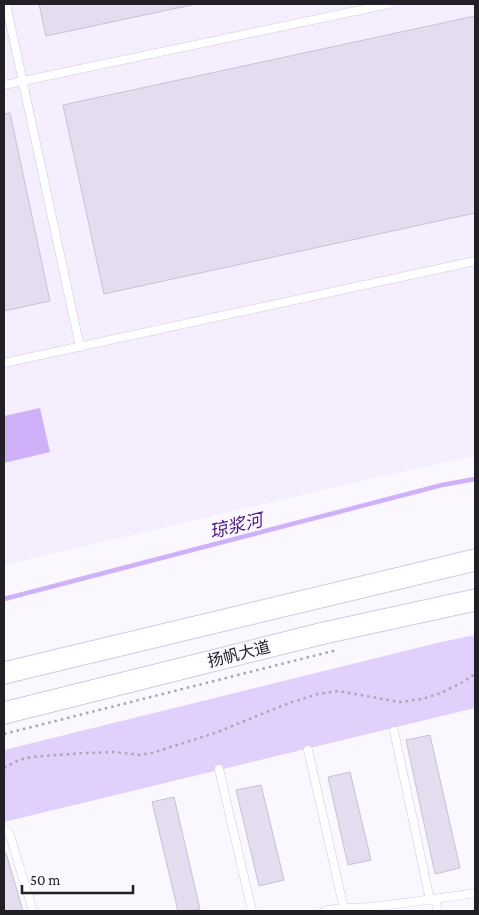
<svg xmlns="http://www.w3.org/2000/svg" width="479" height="915" font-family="'Crimson Pro','Noto Sans SC',serif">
	<rect width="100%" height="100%" fill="#faf7ff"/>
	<polygon fill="#f4eefe" points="4,4 475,4 475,456 378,477 4,565"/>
	<polygon fill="#e1d0fc" points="475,635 475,708 4,822 4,750 441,642"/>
	<polygon fill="#ceb1f8" points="40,408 50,452 4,463 4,416"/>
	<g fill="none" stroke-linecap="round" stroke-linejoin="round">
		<polyline stroke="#ceb1f8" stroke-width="4.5" points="4,599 442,485 475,479"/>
	</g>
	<g fill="#e4ddf0" stroke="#c8c1d3">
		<polygon points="39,4 196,4 46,36"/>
		<polygon points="475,16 475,213 104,294 63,105"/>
		<polygon points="10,113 50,301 4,311 4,114"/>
		<polygon points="430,735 460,868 435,874 406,740"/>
		<polygon points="350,772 371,860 348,865 328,777"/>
		<polygon points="261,785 284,880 259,886 236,790"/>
		<polygon points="174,797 200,909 189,911 178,911 152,802"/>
		<polygon points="4,853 6,853 23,911 4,911"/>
	</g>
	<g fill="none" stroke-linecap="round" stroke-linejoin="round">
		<defs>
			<g id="lane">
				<polyline points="6,4 80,347"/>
				<polyline points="4,85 389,4"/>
				<polyline points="4,363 475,261"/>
				<polyline points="394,731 430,900"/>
				<polyline points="308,750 344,909"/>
				<polyline points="219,769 252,911"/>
				<polyline points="4,829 9,832 33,911"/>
				<polyline points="435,899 438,911"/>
				<path d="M324 911C339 906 355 909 371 907 406 903 440 898 475 893"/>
			</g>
			<g id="secondary">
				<polyline points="4,673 475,560"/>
				<polyline points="4,713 324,633 475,600"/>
			</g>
		</defs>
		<use href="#lane" stroke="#d2cbde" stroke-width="9"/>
		<use href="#secondary" stroke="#d2cbde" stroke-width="23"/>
		<g stroke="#a9a7ae" stroke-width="2.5" stroke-dasharray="2.5 4" stroke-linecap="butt">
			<polyline points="4,734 337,650"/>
			<polyline points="4,768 19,760 31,757 84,753 114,752 139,755 152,753 215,733 289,703 318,694 338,691 400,702 422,699 441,693 463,682 475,674"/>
		</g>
		<use href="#lane" stroke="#fff" stroke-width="8"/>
		<use href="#secondary" stroke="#fff" stroke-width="21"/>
	</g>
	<g text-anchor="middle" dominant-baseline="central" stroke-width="4" stroke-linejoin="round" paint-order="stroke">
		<g font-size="16" fill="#222026" stroke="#faf7ff">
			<text transform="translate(239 654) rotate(-14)">扬帆大道</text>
		</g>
		<g font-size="18" font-style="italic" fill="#4f197f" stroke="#faf7ff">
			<text transform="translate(236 526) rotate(-14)">琼浆河</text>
		</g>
	</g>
	<rect width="479" height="915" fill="none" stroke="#222026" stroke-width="10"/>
	<path d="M22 885v8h111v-8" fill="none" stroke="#222026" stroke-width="2.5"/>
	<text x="30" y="885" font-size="15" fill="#222026" stroke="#faf7ff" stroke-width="4" paint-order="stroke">50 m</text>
</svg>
